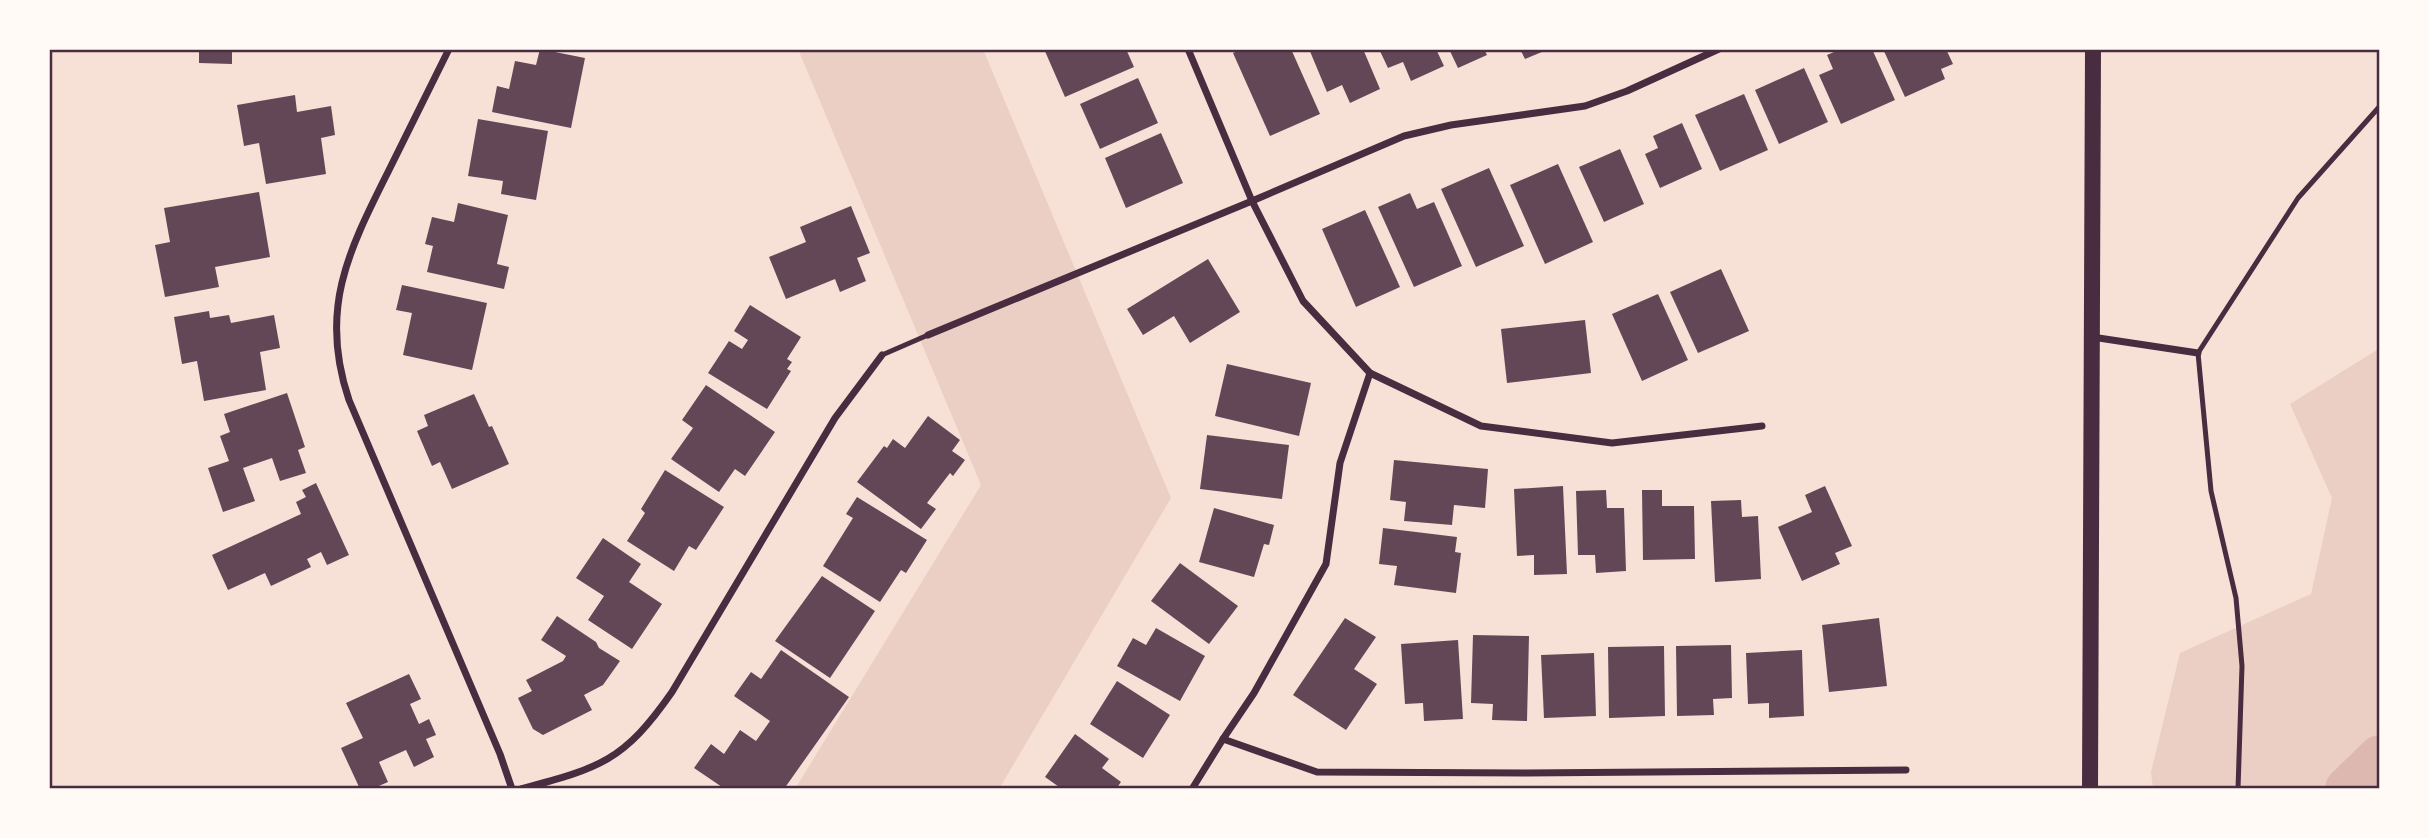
<svg xmlns="http://www.w3.org/2000/svg" width="2429" height="838" font-family="'Roboto Condensed',sans-serif">
	<rect width="100%" height="100%" fill="#f7e1d7"/>
	<g fill="#ebcfc5">
		<polygon points="798,49 983,49 1171,498 999,789 795,789 981,485"/>
		<polygon points="2380,348 2380,789 2153,789 2151,772 2180,653 2311,594 2332,498 2290,404"/>
	</g>
	<g fill="none" stroke-linecap="round" stroke-linejoin="round">
		<polyline stroke="#dcb8b0" stroke-width="44" points="2347,789 2380,757"/>
	</g>
	<g fill="#644757">
		<polygon points="199,49 232,49 232,64 199,63"/>
		<polygon points="540,49 585,58 571,128 492,112 497,86 509,89 515,61 536,65"/>
		<polygon points="1044,49 1126,49 1134,67 1065,97"/>
		<polygon points="1242,49 1291,49 1320,114 1270,136 1233,53"/>
		<polygon points="1309,49 1363,49 1380,89 1350,103 1342,85 1327,92"/>
		<polygon points="1379,49 1436,49 1444,66 1411,81 1403,62 1388,68"/>
		<polygon points="1449,49 1484,49 1487,55 1458,68"/>
		<polygon points="1520,49 1549,49 1525,59"/>
		<polygon points="1841,49 1872,49 1895,100 1841,124 1819,75 1833,69 1827,55"/>
		<polygon points="1883,49 1946,49 1953,64 1941,69 1945,79 1905,97"/>
		<polygon points="1804,68 1828,122 1779,144 1755,90"/>
		<polygon points="1138,78 1158,123 1100,149 1080,104"/>
		<polygon points="1744,94 1768,150 1720,171 1695,115"/>
		<polygon points="295,95 297,112 331,106 335,135 321,138 326,174 266,184 259,143 244,146 237,105"/>
		<polygon points="478,119 548,131 536,200 501,194 503,181 468,176"/>
		<polygon points="1682,123 1702,169 1660,188 1645,154 1658,148 1653,136"/>
		<polygon points="1161,133 1183,183 1126,208 1105,158"/>
		<polygon points="1620,149 1644,204 1604,222 1579,167"/>
		<polygon points="1558,164 1593,242 1545,264 1510,185"/>
		<polygon points="1489,168 1524,246 1476,267 1441,189"/>
		<polygon points="259,192 270,257 215,267 219,287 165,297 155,245 170,242 164,208"/>
		<polygon points="1410,193 1417,209 1434,202 1462,266 1414,287 1378,207"/>
		<polygon points="458,203 508,215 497,264 509,267 504,289 427,272 433,246 425,244 432,217 454,222"/>
		<polygon points="851,206 870,253 857,258 866,281 840,292 835,279 786,299 769,257 806,242 800,227"/>
		<polygon points="1365,210 1400,287 1356,307 1322,229"/>
		<polygon points="1208,259 1240,312 1190,343 1174,316 1143,335 1127,309"/>
		<polygon points="1721,269 1749,331 1698,353 1670,292"/>
		<polygon points="402,285 487,303 472,370 403,355 412,313 396,310"/>
		<polygon points="1658,294 1688,360 1642,381 1612,314"/>
		<polygon points="750,305 801,337 787,359 792,362 787,369 791,371 767,409 708,373 729,341 742,349 748,340 734,331"/>
		<polygon points="209,311 210,318 229,315 231,323 274,315 280,348 260,352 266,390 204,401 197,361 182,364 174,317"/>
		<polygon points="1585,320 1591,373 1507,383 1501,329"/>
		<polygon points="1227,364 1311,383 1299,436 1215,416"/>
		<polygon points="706,385 775,432 745,476 735,469 719,492 671,459 693,428 682,420"/>
		<polygon points="287,393 305,447 298,450 306,473 280,481 272,458 243,468 255,501 223,512 208,468 229,461 220,436 230,432 224,414"/>
		<polygon points="474,394 489,427 492,426 509,464 452,489 440,462 432,466 417,431 428,426 424,415"/>
		<polygon points="928,416 960,440 952,451 965,460 953,476 950,473 927,503 936,509 921,529 857,482 884,446 887,448 893,439 905,448"/>
		<polygon points="1207,435 1289,445 1282,499 1200,489"/>
		<polygon points="1394,460 1488,469 1485,508 1454,505 1452,525 1404,521 1406,502 1390,500"/>
		<polygon points="665,470 724,507 696,550 689,546 674,571 627,541 645,513 641,509"/>
		<polygon points="316,483 349,555 327,565 321,552 307,559 311,567 271,586 265,573 228,590 212,555 301,514 296,502 306,497 302,490"/>
		<polygon points="1563,486 1567,574 1534,575 1534,555 1517,556 1514,489"/>
		<polygon points="1825,486 1852,546 1835,553 1840,564 1802,581 1778,527 1812,512 1805,495"/>
		<polygon points="1606,490 1607,508 1624,508 1626,571 1596,573 1595,555 1578,555 1576,491"/>
		<polygon points="1642,490 1662,490 1662,506 1694,506 1695,559 1643,560"/>
		<polygon points="857,497 927,540 906,573 901,570 880,602 823,566 853,518 846,514"/>
		<polygon points="1741,500 1742,517 1758,516 1761,579 1715,582 1711,501"/>
		<polygon points="1214,508 1274,525 1269,545 1264,544 1254,577 1199,562"/>
		<polygon points="1383,528 1457,537 1455,552 1461,553 1456,593 1394,585 1397,566 1379,564"/>
		<polygon points="603,538 641,564 629,582 662,604 632,649 588,620 604,596 576,578"/>
		<polygon points="1180,563 1238,606 1209,644 1151,601"/>
		<polygon points="822,576 875,611 830,678 775,641"/>
		<polygon points="557,616 596,642 599,648 620,661 603,685 584,695 592,710 543,735 533,729 518,698 532,691 526,680 563,661 566,656 541,640"/>
		<polygon points="1345,618 1376,637 1354,669 1377,684 1346,730 1293,695"/>
		<polygon points="1879,618 1887,686 1829,692 1822,625"/>
		<polygon points="1156,628 1205,656 1180,701 1117,666 1133,638 1146,645"/>
		<polygon points="1473,635 1529,636 1527,721 1492,720 1493,704 1471,703"/>
		<polygon points="1458,640 1463,719 1424,721 1423,703 1405,704 1401,644"/>
		<polygon points="1731,645 1732,698 1713,699 1714,715 1677,716 1676,646"/>
		<polygon points="1664,646 1665,716 1609,718 1608,647"/>
		<polygon points="781,650 849,697 784,789 721,789 722,787 694,768 711,744 724,754 740,730 756,741 770,721 734,696 751,672 761,679"/>
		<polygon points="1802,650 1804,716 1769,718 1769,703 1748,704 1746,653"/>
		<polygon points="1594,653 1596,716 1544,718 1541,655"/>
		<polygon points="409,674 421,699 410,704 419,724 429,719 436,735 426,739 434,757 414,767 406,750 379,762 388,782 372,789 360,789 341,748 363,738 346,703"/>
		<polygon points="1117,681 1170,715 1143,758 1090,724"/>
		<polygon points="1075,734 1109,759 1102,768 1121,782 1116,789 1062,789 1045,777"/>
	</g>
	<g fill="none" stroke-linecap="round" stroke-linejoin="round">
		<g stroke="#4a2c40" stroke-width="5">
			<polyline points="882,355 928,335"/>
			<polyline points="2238,789 2242,666 2236,598 2211,491 2198,353 2298,198 2380,106"/>
		</g>
		<g stroke="#4a2c40" stroke-width="7">
			<path d="M449 49C429 89 409 129 389 170 349 250 318 309 349 400L500 754 512 789"/>
			<polyline points="1188,49 1252,201 1303,301 1370,373 1481,426 1612,443 1762,426"/>
			<polyline points="928,335 1252,201 1404,136 1451,125 1585,106 1627,91 1719,49"/>
			<polyline points="2092,337 2198,353"/>
			<polyline points="1223,739 1317,772 1526,773 1906,770"/>
			<path d="M521 789C600 768 624 761 672 692L835 418 882 355"/>
			<polyline points="1192,789 1223,739 1254,693 1326,564 1340,463 1370,373"/>
		</g>
		<polyline stroke="#4a2c40" stroke-width="16" points="2090,789 2093,49"/>
	</g>
	<rect width="2429" height="838" fill="none" stroke="#fffaf5" stroke-width="102"/>
	<rect x="51" y="51" width="2327" height="736" fill="none" stroke="#4a2c40" stroke-width="2.5"/>
</svg>
